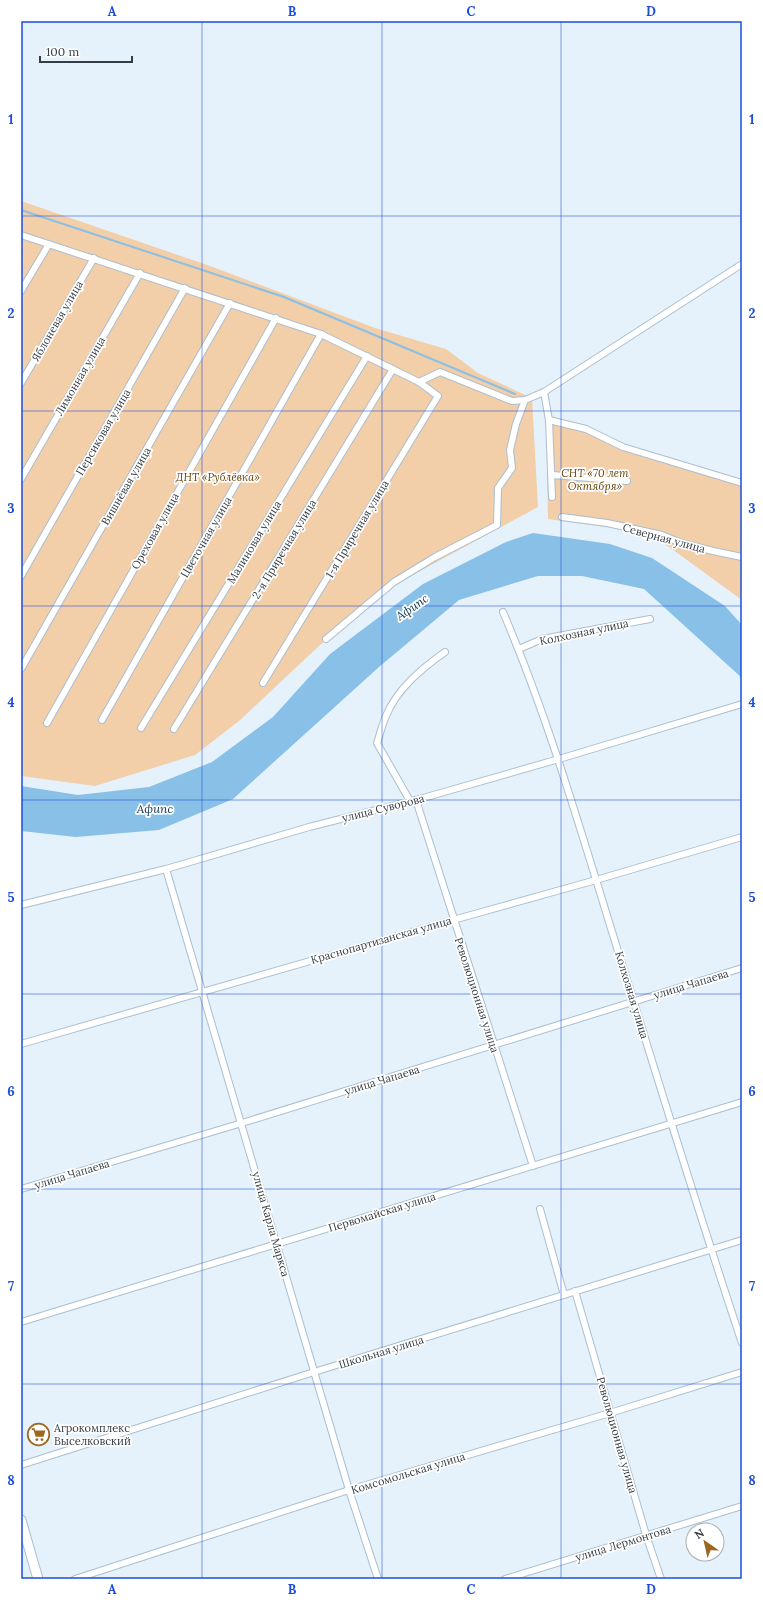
<svg xmlns="http://www.w3.org/2000/svg" width="763" height="1600" font-family="Lora,serif">
	<rect width="100%" height="100%" fill="#e5f2fc"/>
	<g fill="#f2cea9">
		<polygon points="21,201 210,266 375,328 446,349 478,373 532,398 538,507 396,584 320,645 239,721 195,755 95,786 21,776"/>
		<polygon points="546,416 586,428 638,449 742,482 742,600 654,536 649,533 548,519"/>
	</g>
	<polygon fill="#89c0e7" points="533,533 610,544 652,558 725,606 742,625 742,678 644,589 582,576 538,576 459,600 379,667 233,799 159,830 76,837 21,831 21,786 78,795 149,787 212,762 273,717 330,654 423,584 506,542"/>
	<g fill="none" stroke-linecap="round" stroke-linejoin="round">
		<polyline stroke="#89c0e7" stroke-width="2" points="21,210 284,297 515,394"/>
		<defs>
			<g id="street">
				<polyline points="21,235 321,334 419,382 440,372 512,401 525,400 544,392 742,264"/>
				<polyline points="21,291 49,244"/>
				<polyline points="21,383 94,258"/>
				<polyline points="544,392 549,420 552,497"/>
				<polyline points="549,420 586,429 623,447 742,483"/>
				<polyline points="552,475 627,481"/>
				<polyline points="21,479 140,273"/>
				<polyline points="562,517 607,523 662,535 681,543 713,551 742,557"/>
				<polyline points="21,576 185,288"/>
				<path d="M503 612C546 713 577 818 609 922 653 1063 695 1203 742 1343"/>
				<polyline points="326,639 394,582 435,557 497,525 498,488 512,468 510,450 516,424 525,400"/>
				<polyline points="519,649 542,639 650,619"/>
				<polyline points="21,669 230,303"/>
				<polyline points="263,683 438,396 419,382"/>
				<polyline points="102,720 321,334"/>
				<polyline points="47,723 276,318"/>
				<polyline points="141,728 367,356"/>
				<polyline points="174,729 393,369"/>
				<polyline points="416,800 533,1166"/>
				<path d="M410 801 377 743C380 734 382 725 386 716 397 689 421 669 445 652"/>
				<polyline points="166,869 349,1490 378,1579"/>
				<polyline points="21,905 166,869 309,827 416,800 559,759 742,704"/>
				<polyline points="21,1044 453,920 596,880 742,837"/>
				<polyline points="21,1189 242,1123 742,968"/>
				<polyline points="540,1209 564,1295"/>
				<polyline points="575,1291 646,1535 661,1579"/>
				<polyline points="21,1322 742,1102"/>
				<polyline points="21,1465 314,1372 742,1240"/>
				<polyline points="75,1579 349,1490 610,1413 742,1372"/>
				<polyline points="505,1579 742,1506"/>
			</g>
			<polyline id="secondary" points="21,1520 38,1579"/>
		</defs>
		<use href="#street" stroke="#aabfcf" stroke-width="8"/>
		<use href="#secondary" stroke="#aabfcf" stroke-width="11"/>
		<use href="#street" stroke="#fff" stroke-width="6"/>
		<use href="#secondary" stroke="#fff" stroke-width="9"/>
	</g>
	<path fill="none" stroke="#1d4ed8" stroke-width="1" stroke-opacity="0.55" d="M202 21V1579M382 21V1579M561 21V1579M21 216H742M21 411H742M21 606H742M21 800H742M21 994H742M21 1189H742M21 1384H742"/>
	<defs>
		<symbol id="supermarket-ring" viewBox="-11 -11 22 22"><circle r="9.5" fill="#fff" stroke="#9e6721" stroke-width="1.5"/><path d="M-6-5.5h2.5l.6 2H6L4.5 2H-2.5L-4.4-4H-6ZM-1.5 3.2a1.3 1.3 0 1 0 .1 0ZM3 3.2a1.3 1.3 0 1 0 .1 0Z" fill="#9e6721"/></symbol>
	</defs>
	<g fill-rule="evenodd">
		<use href="#supermarket-ring" x="26" y="1422" width="25" height="25"/>
	</g>
	<g text-anchor="middle" dominant-baseline="central" stroke-width="3.5" stroke-linejoin="round" paint-order="stroke">
		<g font-size="11" fill="#353d43" stroke="#fff">
			<text transform="translate(57 321) rotate(-60)">Яблоневая улица</text>
			<text transform="translate(80 376) rotate(-60)">Лимонная улица</text>
			<text transform="translate(103 432) rotate(-60)">Персиковая улица</text>
			<text transform="translate(126 486) rotate(-60)">Вишнёвая улица</text>
			<text transform="translate(357 529) rotate(-59)">1-я Приречная улица</text>
			<text transform="translate(155 531) rotate(-61)">Ореховая улица</text>
			<text transform="translate(206 537) rotate(-60)">Цветочная улица</text>
			<text transform="translate(664 538) rotate(15)">Северная улица</text>
			<text transform="translate(254 542) rotate(-59)">Малиновая улица</text>
			<text transform="translate(284 549) rotate(-59)">2-я Приречная улица</text>
			<text transform="translate(584 632) rotate(-12)">Колхозная улица</text>
			<text transform="translate(383 808) rotate(-14)">улица Суворова</text>
			<text transform="translate(381 940) rotate(-16)">Краснопартизанская улица</text>
			<text transform="translate(691 984) rotate(-17)">улица Чапаева</text>
			<text transform="translate(477 995) rotate(72)">Революционная улица</text>
			<text transform="translate(632 995) rotate(73)">Колхозная улица</text>
			<text transform="translate(382 1080) rotate(-17)">улица Чапаева</text>
			<text transform="translate(72 1174) rotate(-17)">улица Чапаева</text>
			<text transform="translate(382 1212) rotate(-17)">Первомайская улица</text>
			<text transform="translate(271 1224) rotate(74)">улица Карла Маркса</text>
			<text transform="translate(381 1352) rotate(-17)">Школьная улица</text>
			<text transform="translate(617 1435) rotate(74)">Революционная улица</text>
			<text transform="translate(408 1473) rotate(-17)">Комсомольская улица</text>
			<text transform="translate(623 1543) rotate(-17)">улица Лермонтова</text>
		</g>
		<g font-size="11" font-style="italic" fill="#694004" stroke="#fff">
			<text x="595" y="473">СНТ «70 лет<tspan x="595" dy="13">Октября»</tspan></text>
			<text x="218" y="477">ДНТ «Рублёвка»</text>
		</g>
		<g font-size="11" fill="#353d43" stroke="#fff" text-anchor="start">
			<text x="54" y="1428">Агрокомплекс<tspan x="54" dy="13">Выселковский</tspan></text>
		</g>
		<g font-size="12" font-style="italic" fill="#093651" stroke="#fff">
			<text transform="translate(412 607) rotate(-35)">Афипс</text>
			<text x="155" y="808">Афипс</text>
		</g>
	</g>
	<rect width="763" height="1600" fill="none" stroke="#ffffff" stroke-width="44"/>
	<g transform="translate(705 1542) rotate(326)"><circle r="19" fill="#ffffff" stroke="#aeb1b4"/>
	<path d="M0-3L7 15L0 10L-7 15Z" fill="#9e6721"/>
	<text y="-6" font-size="11" font-weight="bold" text-anchor="middle" fill="#353d43">N</text>
	</g>
	<path d="M40 56v6h92v-6" fill="none" stroke="#353d43" stroke-width="2"/>
	<text x="46" y="56" font-size="12" fill="#353d43" stroke="#ffffff" stroke-width="3" paint-order="stroke">100 m</text>
	<rect x="22" y="22" width="719" height="1556" fill="none" stroke="#1d4ed8" stroke-width="1.5"/>
	<g font-size="13" text-anchor="middle" font-weight="bold" fill="#1d4ed8">
		<text x="112" y="16">A</text>
		<text x="292" y="16">B</text>
		<text x="471" y="16">C</text>
		<text x="651" y="16">D</text>
		<text x="11" y="124">1</text>
		<text x="752" y="124">1</text>
		<text x="11" y="318">2</text>
		<text x="752" y="318">2</text>
		<text x="11" y="513">3</text>
		<text x="752" y="513">3</text>
		<text x="11" y="707">4</text>
		<text x="752" y="707">4</text>
		<text x="11" y="902">5</text>
		<text x="752" y="902">5</text>
		<text x="11" y="1096">6</text>
		<text x="752" y="1096">6</text>
		<text x="11" y="1291">7</text>
		<text x="752" y="1291">7</text>
		<text x="11" y="1485">8</text>
		<text x="752" y="1485">8</text>
		<text x="112" y="1594">A</text>
		<text x="292" y="1594">B</text>
		<text x="471" y="1594">C</text>
		<text x="651" y="1594">D</text>
	</g>
</svg>
